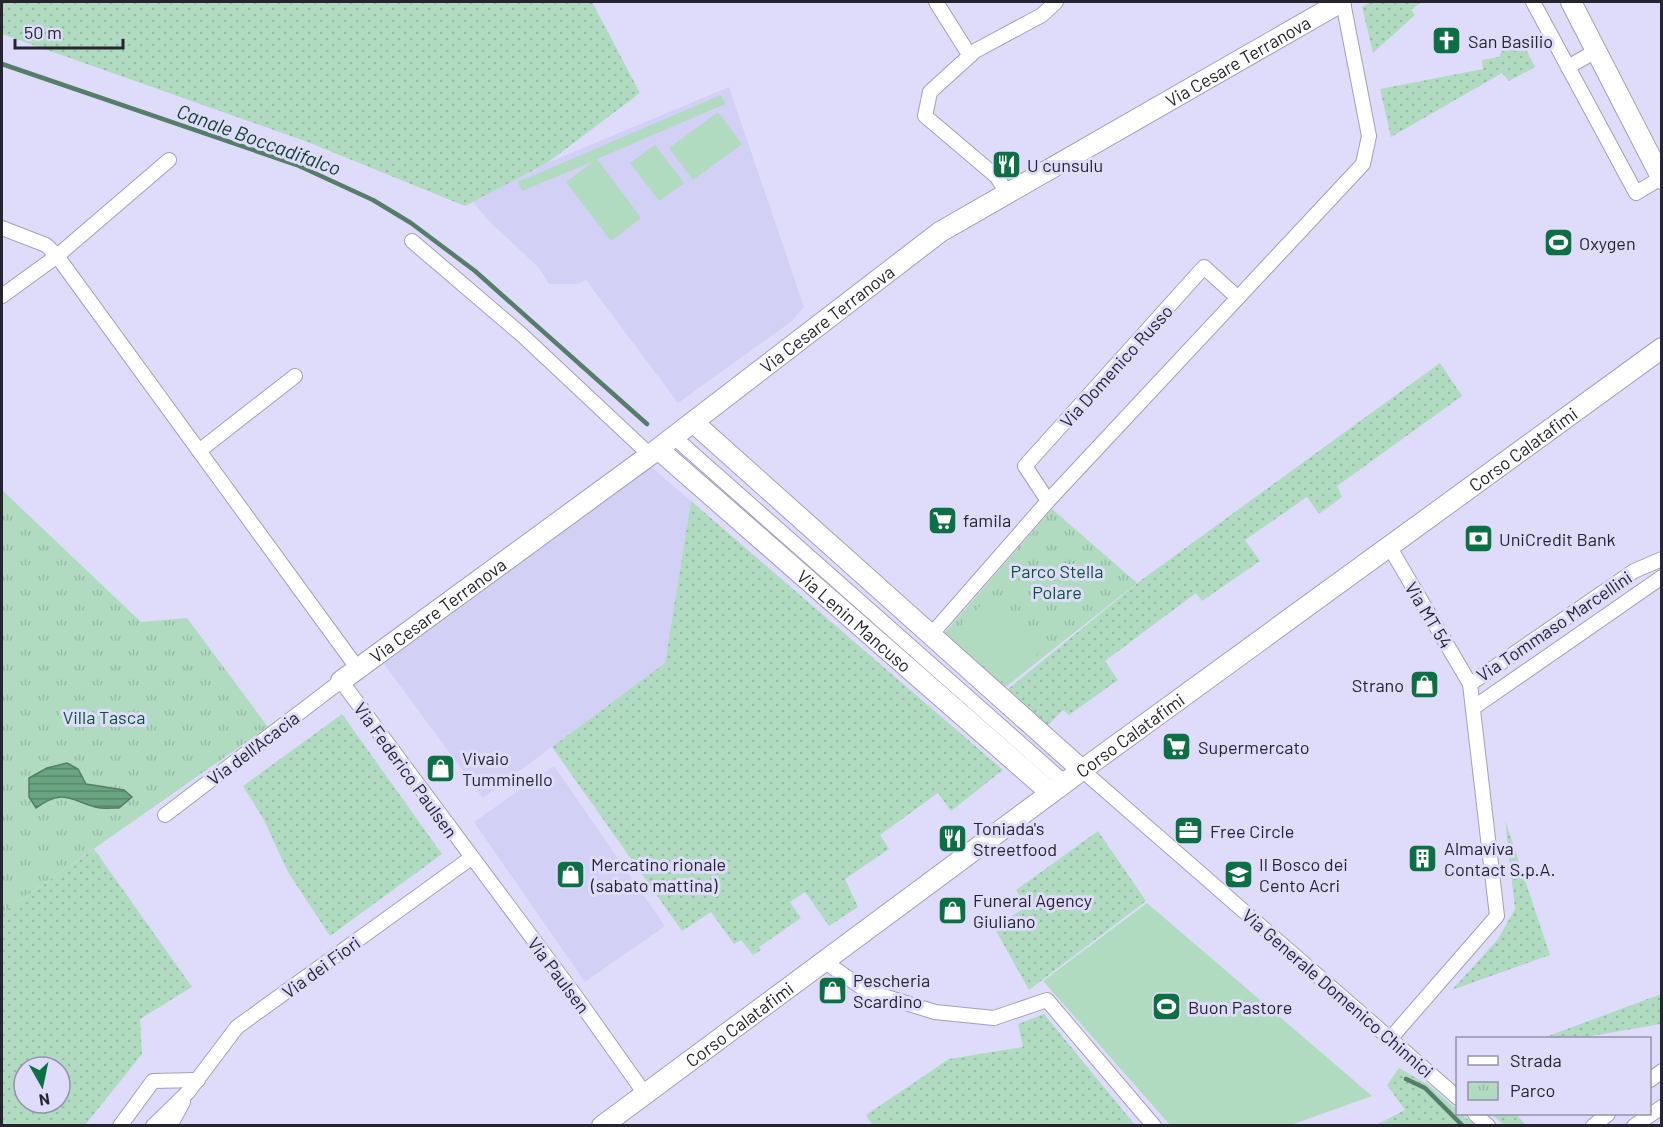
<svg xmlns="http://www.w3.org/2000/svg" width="1663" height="1127" font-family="Barlow,sans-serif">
	<defs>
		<pattern id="grass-dots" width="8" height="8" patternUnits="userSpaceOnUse" patternTransform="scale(1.5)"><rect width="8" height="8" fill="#b0dbc1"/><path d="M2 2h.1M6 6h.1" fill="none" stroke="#97bca6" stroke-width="1.8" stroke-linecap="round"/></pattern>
		<pattern id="park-tufts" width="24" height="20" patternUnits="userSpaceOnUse" patternTransform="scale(1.5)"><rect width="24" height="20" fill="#b0dbc1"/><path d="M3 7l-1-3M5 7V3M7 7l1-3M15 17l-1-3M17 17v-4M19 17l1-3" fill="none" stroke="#97bca6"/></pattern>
		<pattern id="water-rules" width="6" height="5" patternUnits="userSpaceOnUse" patternTransform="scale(1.5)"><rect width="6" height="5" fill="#6aa582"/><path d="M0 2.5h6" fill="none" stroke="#57866b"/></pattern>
	</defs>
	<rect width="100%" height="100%" fill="#dfdcfb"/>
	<g fill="#d2d0f4">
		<polygon points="729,87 804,307 792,321 678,403 586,280 578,284 549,284 539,268 489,221 473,202 547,163"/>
		<polygon points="650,466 691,501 665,663 483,798 384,664"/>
		<polygon points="554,766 665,926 585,982 474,822"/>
	</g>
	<g fill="url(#grass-dots)" fill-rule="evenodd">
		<polygon points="2,2 592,2 640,93 547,163 465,206 305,141 2,34"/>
		<polygon points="1371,2 1421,2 1411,10 1415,15 1373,53 1362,7"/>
		<polygon points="1520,37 1535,67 1509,81 1502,73 1391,137 1380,89 1483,69 1482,60 1499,57 1504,46"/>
		<polygon points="1440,363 1462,396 1337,486 1342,497 1319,514 1307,497 1245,540 1260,561 1202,601 1196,593 1105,661 1118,680 1069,715 1063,710 1047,726 1007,690 1140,581"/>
		<polygon points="691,501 1003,770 951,811 938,793 880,835 889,849 845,879 858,907 829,926 805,892 790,902 801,918 759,947 761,950 753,955 741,940 734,944 711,912 682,931 552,747 665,663"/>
		<polygon points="342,714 442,854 330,936 288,872 264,820 243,786"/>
		<polygon points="1505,820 1550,955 1452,990 1498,939 1515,909"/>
		<polygon points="1098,831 1146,901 1029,990 994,927 1026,907 1016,890"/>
		<path d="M94 849 192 987 140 1019 142 1054 85 1125H2V913ZM24 1067H60V1103H24Z"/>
		<polygon points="1661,994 1661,1024 1580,1038 1543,1038"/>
		<polygon points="1044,1014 1135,1125 873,1126 866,1115 949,1059 1023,1047 1018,1024"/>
		<polygon points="1399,1068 1430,1086 1457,1110 1458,1114 1461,1114 1475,1125 1376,1125 1405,1110 1387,1085"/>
		<polygon points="1491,1114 1516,1114 1526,1125 1504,1125"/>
	</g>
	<g fill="url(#park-tufts)">
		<polygon points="2,490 141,622 187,618 268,727 2,913"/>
		<polygon points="1052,509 1137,583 1003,689 942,636"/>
	</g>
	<g fill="#b0dbc1">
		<polygon points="721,95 725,104 597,159 641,218 611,241 566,182 594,161 522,191 518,182"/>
		<polygon points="718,112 742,144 693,180 669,148"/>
		<polygon points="655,145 684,183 659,201 630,163"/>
		<polygon points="986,600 1039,652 1013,679 960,627"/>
		<polygon points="1147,903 1372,1096 1291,1125 1170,1125 1043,981"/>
	</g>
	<path fill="url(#water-rules)" stroke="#557e69" stroke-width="1.5" d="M67 763 78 769 86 784 124 790 132 797 119 808C112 808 102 809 95 807 69 799 61 789 36 808L29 797V778L47 768Z"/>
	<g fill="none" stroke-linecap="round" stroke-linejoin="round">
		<g stroke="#557e69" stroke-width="4.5">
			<polyline points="2,64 297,165 373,200 411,223 475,271 647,424"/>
			<polyline points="1406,1079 1425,1088 1463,1126"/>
		</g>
		<defs>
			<g id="street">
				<polyline points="936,2 970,56"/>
				<polyline points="1533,2 1636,193 1661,178"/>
				<polyline points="1568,67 1596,51"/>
				<polyline points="1007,193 997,177 925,116 930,92 975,51 1042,15 1056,2"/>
				<polyline points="2,228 46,245 57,256 358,669"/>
				<polyline points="412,241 522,335 650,455"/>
				<polyline points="2,296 57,256 169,160"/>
				<polyline points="674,437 1065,783"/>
				<polyline points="199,451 295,376"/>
				<polyline points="1048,501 1025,466 1204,267 1237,297"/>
				<polyline points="1389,546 1470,684 1497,916 1390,1039"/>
				<polyline points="930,636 1048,501 1363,164 1369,136 1343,2"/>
				<polyline points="1470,684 1634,571 1662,559"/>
				<polyline points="1473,708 1662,577"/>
				<polyline points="1082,770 1458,1098"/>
				<polyline points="165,815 341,681 577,998 645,1094"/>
				<polyline points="825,962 867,991 935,1012 994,1018 1047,1000 1154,1126"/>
				<polyline points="1650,1080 1662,1071"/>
				<polyline points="1475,1114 1488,1126"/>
				<polyline points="120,1126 153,1081 198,1080"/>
				<polyline points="153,1126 188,1092 237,1027 471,858"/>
				<polyline points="170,1126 183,1102"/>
				<polyline points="1593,1126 1608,1114"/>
				<polyline points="1634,1126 1662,1107"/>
			</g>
			<g id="secondary">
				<polyline points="1571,2 1662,179"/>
				<polyline points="693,422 1082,770"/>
				<path id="s1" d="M658 449 1051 793"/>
				<path id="s2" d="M341 681 650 455 940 232 1341 2"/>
				<path id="s3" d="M602 1126 1082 770 1662 348"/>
			</g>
		</defs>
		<use href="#street" stroke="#a29fbb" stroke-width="16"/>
		<use href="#secondary" stroke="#a29fbb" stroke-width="22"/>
		<use href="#street" stroke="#fff" stroke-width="14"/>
		<use href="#secondary" stroke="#fff" stroke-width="20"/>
	</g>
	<defs>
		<symbol id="church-square" viewBox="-11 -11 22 22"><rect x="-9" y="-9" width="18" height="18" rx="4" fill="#0d6f44" stroke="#dfdcfb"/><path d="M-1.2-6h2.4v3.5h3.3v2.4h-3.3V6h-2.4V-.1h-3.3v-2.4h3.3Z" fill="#fff"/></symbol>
		<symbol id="restaurant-square" viewBox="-11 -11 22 22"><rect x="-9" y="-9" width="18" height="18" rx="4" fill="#0d6f44" stroke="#dfdcfb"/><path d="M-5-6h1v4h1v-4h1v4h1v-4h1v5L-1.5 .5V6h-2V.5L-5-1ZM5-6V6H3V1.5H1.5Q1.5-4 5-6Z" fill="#fff"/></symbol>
		<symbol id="stadium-square" viewBox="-11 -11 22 22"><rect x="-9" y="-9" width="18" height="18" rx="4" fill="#0d6f44" stroke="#dfdcfb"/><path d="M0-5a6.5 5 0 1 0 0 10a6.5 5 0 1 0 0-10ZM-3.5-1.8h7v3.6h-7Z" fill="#fff"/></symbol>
		<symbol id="supermarket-square" viewBox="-11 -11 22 22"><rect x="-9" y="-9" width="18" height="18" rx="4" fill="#0d6f44" stroke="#dfdcfb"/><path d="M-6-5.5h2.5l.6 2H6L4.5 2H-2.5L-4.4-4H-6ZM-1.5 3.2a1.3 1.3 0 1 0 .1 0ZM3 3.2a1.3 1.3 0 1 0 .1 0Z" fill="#fff"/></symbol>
		<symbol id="bank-square" viewBox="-11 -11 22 22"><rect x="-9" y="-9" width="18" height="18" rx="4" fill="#0d6f44" stroke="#dfdcfb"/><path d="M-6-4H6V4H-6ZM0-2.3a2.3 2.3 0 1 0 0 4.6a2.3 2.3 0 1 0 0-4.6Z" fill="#fff"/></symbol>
		<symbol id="shop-square" viewBox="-11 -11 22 22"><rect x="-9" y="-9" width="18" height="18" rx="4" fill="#0d6f44" stroke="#dfdcfb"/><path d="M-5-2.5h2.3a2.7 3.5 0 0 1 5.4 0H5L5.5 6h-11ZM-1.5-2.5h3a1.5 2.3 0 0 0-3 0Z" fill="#fff"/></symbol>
		<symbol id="office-square" viewBox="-11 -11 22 22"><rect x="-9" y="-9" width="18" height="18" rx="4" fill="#0d6f44" stroke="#dfdcfb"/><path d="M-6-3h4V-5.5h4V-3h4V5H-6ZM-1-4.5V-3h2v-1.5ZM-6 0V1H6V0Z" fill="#fff"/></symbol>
		<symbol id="building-square" viewBox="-11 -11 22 22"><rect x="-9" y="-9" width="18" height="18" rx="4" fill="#0d6f44" stroke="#dfdcfb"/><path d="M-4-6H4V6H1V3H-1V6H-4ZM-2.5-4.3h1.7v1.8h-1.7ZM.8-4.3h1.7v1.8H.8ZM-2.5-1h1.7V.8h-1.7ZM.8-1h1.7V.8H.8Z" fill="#fff"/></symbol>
		<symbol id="school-square" viewBox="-11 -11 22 22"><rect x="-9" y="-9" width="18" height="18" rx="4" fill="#0d6f44" stroke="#dfdcfb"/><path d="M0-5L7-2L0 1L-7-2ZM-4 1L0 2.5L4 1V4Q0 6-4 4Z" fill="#fff"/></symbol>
	</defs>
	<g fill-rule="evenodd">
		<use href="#church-square" x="1430" y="24" width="33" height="33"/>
		<use href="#restaurant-square" x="990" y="148" width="33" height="33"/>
		<use href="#stadium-square" x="1542" y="226" width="33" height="33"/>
		<use href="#supermarket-square" x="926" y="504" width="33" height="33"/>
		<use href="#bank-square" x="1462" y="522" width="33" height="33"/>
		<use href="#shop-square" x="1408" y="668" width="33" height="33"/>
		<use href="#supermarket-square" x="1160" y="730" width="33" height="33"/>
		<use href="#shop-square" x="424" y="752" width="33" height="33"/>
		<use href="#office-square" x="1172" y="814" width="33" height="33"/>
		<use href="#restaurant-square" x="936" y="822" width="33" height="33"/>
		<use href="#building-square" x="1406" y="842" width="33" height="33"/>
		<use href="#shop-square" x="554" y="858" width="33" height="33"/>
		<use href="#school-square" x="1222" y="858" width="33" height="33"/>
		<use href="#shop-square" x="936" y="894" width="33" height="33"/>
		<use href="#shop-square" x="816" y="974" width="33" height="33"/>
		<use href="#stadium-square" x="1150" y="990" width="33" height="33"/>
	</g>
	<g text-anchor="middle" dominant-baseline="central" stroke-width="6" stroke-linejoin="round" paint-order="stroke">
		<g font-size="18" fill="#25242f" stroke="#dfdcfb" text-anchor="start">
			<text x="1468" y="41">San Basilio</text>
			<text x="1027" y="165">U cunsulu</text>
			<text x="1579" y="243">Oxygen</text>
			<text x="963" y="520">famila</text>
			<text x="1499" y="539">UniCredit Bank</text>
			<text x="1404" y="685" text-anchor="end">Strano</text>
			<text x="1198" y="747">Supermercato</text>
			<text x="462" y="758">Vivaio<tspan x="462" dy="21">Tumminello</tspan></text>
			<text x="973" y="828">Toniada's<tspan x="973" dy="21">Streetfood</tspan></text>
			<text x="1210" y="831">Free Circle</text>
			<text x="1444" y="848">Almaviva<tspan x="1444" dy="21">Contact S.p.A.</tspan></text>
			<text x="591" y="864">Mercatino rionale<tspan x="591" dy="21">(sabato mattina)</tspan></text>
			<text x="1259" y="864">Il Bosco dei<tspan x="1259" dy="21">Cento Acri</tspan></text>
			<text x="973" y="900">Funeral Agency<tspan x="973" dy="21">Giuliano</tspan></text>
			<text x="853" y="980">Pescheria<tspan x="853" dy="21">Scardino</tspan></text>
			<text x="1188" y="1007">Buon Pastore</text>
		</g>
		<g font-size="18" fill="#25242f" stroke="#dfdcfb">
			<text stroke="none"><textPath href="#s2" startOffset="1092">Via Cesare Terranova</textPath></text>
			<text stroke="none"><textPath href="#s2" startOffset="606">Via Cesare Terranova</textPath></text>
			<text transform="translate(1116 366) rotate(-48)">Via Domenico Russo</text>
			<text stroke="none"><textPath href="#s3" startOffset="1143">Corso Calatafimi</textPath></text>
			<text stroke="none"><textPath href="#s2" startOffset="120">Via Cesare Terranova</textPath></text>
			<text transform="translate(1429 615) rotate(59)">Via MT 54</text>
			<text stroke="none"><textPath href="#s1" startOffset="261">Via Lenin Mancuso</textPath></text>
			<text transform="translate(1554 626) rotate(-34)">Via Tommaso Marcellini</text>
			<text stroke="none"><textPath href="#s3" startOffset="657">Corso Calatafimi</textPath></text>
			<text transform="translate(253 748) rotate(-37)">Via dell'Acacia</text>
			<text transform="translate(406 770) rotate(54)">Via Federico Paulsen</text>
			<text transform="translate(321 967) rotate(-36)">Via dei Fiori</text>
			<text transform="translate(559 975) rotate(53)">Via Paulsen</text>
			<text transform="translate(1338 993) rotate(41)">Via Generale Domenico Chinnici</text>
			<text stroke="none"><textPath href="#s3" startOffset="171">Corso Calatafimi</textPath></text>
		</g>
		<g font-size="18" fill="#095433" stroke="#dfdcfb">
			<text x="1057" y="571">Parco Stella<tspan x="1057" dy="21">Polare</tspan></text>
			<text x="104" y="717">Villa Tasca</text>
		</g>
		<g font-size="20" font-style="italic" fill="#13422a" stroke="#dfdcfb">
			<text transform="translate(259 139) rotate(20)">Canale Boccadifalco</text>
		</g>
	</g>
	<rect width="1663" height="1127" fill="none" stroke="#25242f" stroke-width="6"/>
	<rect x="1456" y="1037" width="195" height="78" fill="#dfdcfb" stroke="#9592a9" stroke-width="1.5"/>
	<rect x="1468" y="1056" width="30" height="9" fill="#ffffff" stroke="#9592a9" stroke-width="1.5"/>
	<text x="1510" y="1067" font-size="18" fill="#25242f">Strada</text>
	<rect x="1468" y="1082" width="30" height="18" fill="url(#park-tufts)" stroke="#9592a9" stroke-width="1.5"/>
	<text x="1510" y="1097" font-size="18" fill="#25242f">Parco</text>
	<g transform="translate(42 1085) rotate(171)"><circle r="28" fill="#dfdcfb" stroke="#9592a9" stroke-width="1.5"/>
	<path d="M0-4.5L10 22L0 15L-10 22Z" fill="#0d6f44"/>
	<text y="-9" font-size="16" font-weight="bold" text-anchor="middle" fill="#25242f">N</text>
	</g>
	<path d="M15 39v9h108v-9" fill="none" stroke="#25242f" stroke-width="3"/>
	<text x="24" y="39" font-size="18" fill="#25242f" stroke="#dfdcfb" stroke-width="4.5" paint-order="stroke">50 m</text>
</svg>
